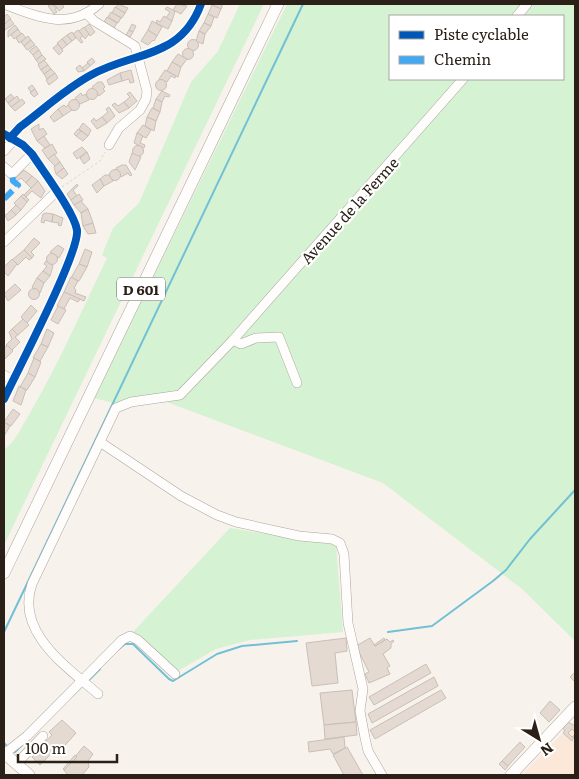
<svg xmlns="http://www.w3.org/2000/svg" width="579" height="779" font-family="Literata,serif">
	<rect width="100%" height="100%" fill="#f8f2ec"/>
	<polygon fill="#fbe8d8" points="575,721 575,775 522,775"/>
	<g fill="#d5f2d3" fill-rule="evenodd">
		<path d="M240 4H264L4 545V450C16 441 22 426 30 413 59 363 82 310 107 258L102 255 113 228 139 203 191 82 218 51Z"/>
		<path d="M287 4H575V641L522 589 383 483 164 401 124 406 94 398ZM390 16H563V79H390Z"/>
		<polygon points="230,528 336,545 343,632 250,640 216,649 174,673 132,633"/>
	</g>
	<g fill="none" stroke-linecap="round" stroke-linejoin="round">
		<g stroke="#71c0d5" stroke-width="2">
			<polyline points="4,632 303,4"/>
			<polyline points="388,632 432,626 493,581 506,570 530,539 575,490"/>
			<polyline points="119,649 125,644 133,644 169,679 173,681 217,654 242,646 297,641"/>
			<polyline points="89,680 100,669"/>
			<polyline points="4,743 6,745"/>
			<polyline points="15,752 81,687"/>
		</g>
	</g>
	<g fill="#e5dad1" stroke="#c8bfb8">
		<polygon points="51,4 57,8 55,9 57,12 54,14 48,6"/>
		<polygon points="54,4 62,4 64,7 59,11"/>
		<polygon points="118,4 128,8 125,13 116,8"/>
		<polygon points="177,4 187,6 181,14 173,10"/>
		<polygon points="210,4 222,4 222,7 221,9"/>
		<polygon points="212,5 221,9 217,18 208,14"/>
		<polygon points="115,7 125,13 122,18 112,13"/>
		<polygon points="167,7 175,11 172,21 166,18 170,12 165,9"/>
		<polygon points="111,12 121,18 118,23 108,17"/>
		<polygon points="7,14 11,19 4,25 4,17"/>
		<polygon points="208,14 214,17 211,26 204,23"/>
		<polygon points="164,16 172,21 168,29 156,23 157,20 160,22"/>
		<polygon points="107,17 117,23 114,28 104,22"/>
		<polygon points="10,19 14,24 5,30 4,25"/>
		<polygon points="152,21 162,27 157,36 148,30"/>
		<polygon points="204,23 211,26 205,34 199,31"/>
		<polygon points="89,24 95,32 90,36 84,28"/>
		<polygon points="132,24 136,26 133,32 129,30"/>
		<polygon points="15,25 18,29 8,37 8,31"/>
		<polygon points="84,27 89,34 85,39 79,31"/>
		<polygon points="18,29 21,34 14,39 11,35"/>
		<polygon points="78,30 83,36 80,38 83,42 81,43 73,34"/>
		<polygon points="129,30 133,32 130,37 126,35"/>
		<polygon points="148,30 157,36 154,41 153,40 148,45 141,41"/>
		<polygon points="199,31 205,34 203,44 196,41"/>
		<polygon points="72,32 76,38 72,41 67,35"/>
		<polygon points="22,33 26,38 19,43 16,38"/>
		<polygon points="67,35 72,41 67,45 62,39"/>
		<polygon points="28,36 31,40 24,46 21,42"/>
		<polygon points="62,39 67,45 62,49 57,43"/>
		<circle cx="193" cy="45" r="5.5"/>
		<polygon points="31,40 35,45 27,50 24,46"/>
		<polygon points="58,44 63,51 59,55 53,48"/>
		<polygon points="36,46 39,50 33,55 29,51"/>
		<circle cx="188" cy="54" r="5.5"/>
		<polygon points="39,50 42,55 36,60 33,55"/>
		<polygon points="178,54 187,59 181,67 172,62"/>
		<polygon points="42,55 46,59 39,64 36,60"/>
		<polygon points="92,58 95,62 90,66 87,62"/>
		<polygon points="44,60 48,65 41,70 38,65"/>
		<polygon points="172,62 181,67 178,77 167,71"/>
		<polygon points="88,63 90,66 84,71 82,68"/>
		<polygon points="48,65 51,69 44,74 41,70"/>
		<polygon points="80,65 84,71 78,72 76,68"/>
		<polygon points="51,69 55,73 47,79 44,74"/>
		<polygon points="131,70 134,82 130,83 129,79 122,81 120,73"/>
		<polygon points="165,70 176,76 175,78 171,76 167,82 159,79"/>
		<polygon points="55,73 58,78 49,85 46,80"/>
		<polygon points="120,73 122,81 109,85 107,80"/>
		<circle cx="161" cy="85" r="5.5"/>
		<polygon points="98,82 102,82 105,87 103,89 105,91 99,96 92,87"/>
		<polygon points="32,85 35,89 31,92 28,88"/>
		<circle cx="92" cy="94" r="5.5"/>
		<polygon points="35,89 38,94 34,97 30,93"/>
		<polygon points="162,91 170,95 169,97 165,96 162,102 156,99"/>
		<polygon points="130,92 137,101 129,108 124,102 130,97 127,94"/>
		<polygon points="81,93 83,96 85,94 89,100 80,104 75,98"/>
		<polygon points="11,94 14,98 8,103 5,99"/>
		<polygon points="17,96 20,101 11,107 8,103"/>
		<polygon points="22,99 25,103 15,111 11,107"/>
		<polygon points="156,99 162,102 160,112 153,108"/>
		<circle cx="74" cy="105" r="5.5"/>
		<polygon points="124,102 129,108 119,113 112,105 115,103 118,106"/>
		<polygon points="64,105 66,107 68,105 72,110 63,116 58,109"/>
		<polygon points="109,107 115,116 107,123 102,117 108,112 106,109"/>
		<polygon points="152,108 160,112 156,121 147,117"/>
		<polygon points="58,109 63,116 54,122 50,117"/>
		<polygon points="102,117 107,123 97,129 91,121 94,118 96,121"/>
		<polygon points="147,117 156,121 154,131 145,126"/>
		<polygon points="83,123 91,130 88,136 79,129"/>
		<polygon points="39,124 39,130 43,128 47,134 37,141 31,129"/>
		<polygon points="143,125 151,130 146,138 137,133"/>
		<polygon points="78,129 81,131 76,136 74,134"/>
		<polygon points="81,131 88,136 83,141 76,136"/>
		<polygon points="137,133 143,136 140,143 145,145 144,148 134,143"/>
		<polygon points="44,136 50,145 45,148 37,141"/>
		<polygon points="52,144 57,153 48,159 42,150"/>
		<circle cx="138" cy="151" r="5.5"/>
		<polygon points="82,147 87,152 77,159 73,153"/>
		<polygon points="87,152 90,159 84,164 80,158"/>
		<polygon points="132,153 141,157 135,170 129,162"/>
		<polygon points="54,154 60,162 55,166 48,159"/>
		<polygon points="60,162 64,168 56,174 54,167"/>
		<polygon points="122,165 126,165 132,175 130,176 128,173 121,177 116,168"/>
		<polygon points="64,168 68,174 62,179 56,174"/>
		<circle cx="115" cy="175" r="5.5"/>
		<polygon points="24,170 32,176 26,183 21,178 17,181 15,179"/>
		<polygon points="105,175 109,175 113,181 104,186 100,179"/>
		<polygon points="32,176 38,181 31,188 26,183"/>
		<polygon points="100,179 104,186 97,193 92,185"/>
		<polygon points="38,181 45,191 41,198 32,191 26,197 24,195"/>
		<polygon points="77,184 78,186 73,190 77,196 71,200 67,194"/>
		<polygon points="23,194 29,200 27,202 21,196"/>
		<polygon points="79,194 83,200 74,205 71,200"/>
		<polygon points="21,196 27,202 21,210 14,203"/>
		<polygon points="81,201 88,209 81,213 74,205"/>
		<polygon points="16,205 21,210 16,215 11,210"/>
		<polygon points="88,209 93,223 83,226 81,213"/>
		<polygon points="11,210 16,215 8,221 4,214 6,215"/>
		<polygon points="46,213 53,214 52,222 45,220 44,223 41,222 43,214"/>
		<polygon points="53,214 63,218 61,226 58,225 59,223 52,222"/>
		<polygon points="93,223 96,233 88,234 83,226"/>
		<polygon points="34,238 40,243 31,252 34,255 32,258 24,250"/>
		<polygon points="58,245 64,249 59,258 50,252"/>
		<polygon points="85,249 92,252 87,267 79,264"/>
		<polygon points="24,250 32,258 29,260 26,257 18,265 12,260"/>
		<circle cx="52" cy="259" r="5.5"/>
		<polygon points="12,259 17,264 8,276 4,272 4,267"/>
		<polygon points="46,261 53,266 50,276 43,271 47,266 44,264"/>
		<polygon points="79,264 87,267 79,281 71,278"/>
		<polygon points="43,271 50,276 44,283 37,278"/>
		<polygon points="71,277 78,281 74,288 76,290 75,293 86,297 84,301 64,292"/>
		<polygon points="37,278 44,283 40,293 32,287"/>
		<polygon points="15,284 21,290 8,301 4,294"/>
		<circle cx="34" cy="294" r="5.5"/>
		<polygon points="64,292 80,299 78,302 70,298 64,309 57,306"/>
		<polygon points="31,305 37,311 27,323 21,317"/>
		<polygon points="58,306 66,310 58,324 51,320"/>
		<polygon points="23,319 29,325 18,335 12,329"/>
		<polygon points="12,329 18,335 15,337 20,342 12,350 6,345 12,339 9,332"/>
		<polygon points="47,329 54,333 48,347 41,344"/>
		<polygon points="41,344 48,347 40,361 33,358"/>
		<polygon points="7,345 13,351 5,359 4,349"/>
		<polygon points="34,358 41,362 35,377 28,373"/>
		<polygon points="28,373 35,377 27,390 20,387"/>
		<polygon points="19,386 26,390 21,405 13,401"/>
		<polygon points="13,409 20,414 11,426 4,422"/>
		<polygon points="4,422 10,426 4,436"/>
		<polygon points="346,638 347,651 335,653 338,683 312,686 306,643"/>
		<polygon points="370,638 375,646 387,639 390,642 393,640 394,641 391,644 391,648 383,654 390,666 387,668 390,674 369,683 365,674 369,672 356,646"/>
		<polygon points="384,638 385,640 375,646 374,645"/>
		<polygon points="426,664 431,673 374,705 369,697"/>
		<polygon points="575,672 575,682 570,677"/>
		<polygon points="434,677 438,686 372,723 368,714"/>
		<polygon points="352,690 356,722 324,725 320,693"/>
		<polygon points="441,690 446,698 375,739 370,730"/>
		<polygon points="550,701 560,710 549,722 540,713"/>
		<polygon points="62,720 76,733 57,754 54,751 40,765 32,757 52,735 49,732"/>
		<polygon points="356,722 357,735 325,739 324,725"/>
		<polygon points="568,722 575,726 575,732 572,729 568,733 572,737 575,734 572,741 563,733 565,730 562,728"/>
		<polygon points="344,737 345,748 333,754 330,749 309,752 308,742"/>
		<polygon points="520,742 525,747 508,766 502,761"/>
		<polygon points="84,746 93,754 88,761 89,767 82,775 68,775 64,770"/>
		<polygon points="347,747 363,775 344,775 333,755"/>
		<polygon points="75,755 77,757 64,770 63,769"/>
		<polygon points="502,761 508,766 505,770 499,764"/>
	</g>
	<g fill="none" stroke-linecap="round" stroke-linejoin="round">
		<defs>
			<g id="minor">
				<path d="M4 4C37 17 69 31 99 4"/>
				<polyline points="86,13 94,21 135,46 147,91 146,99 140,110 119,128 109,145"/>
				<polyline points="517,16 527,4"/>
				<path d="M4 134 23 145 32 154C43 171 74 212 77 230 80 252 17 371 4 399"/>
				<path d="M10 138 20 127C43 110 65 89 91 75 134 51 181 59 201 4"/>
				<polyline points="4,151 14,140"/>
				<polyline points="4,167 12,174 32,154"/>
				<polyline points="4,242 56,192"/>
				<polyline points="233,340 241,344 256,338 279,337 297,383"/>
				<polyline points="4,375 13,380"/>
				<polyline points="100,442 181,496 217,515 236,522 299,536 332,539 340,543 344,554 348,623 363,689 360,711 365,738 368,751 382,775"/>
				<path d="M98 694C67 667 15 632 32 584L116 408 131 402 180 395 233 340 463 79"/>
				<polyline points="4,754 27,736 122,640 130,636 138,640 175,674"/>
				<polyline points="16,764 43,736"/>
			</g>
			<g id="major">
				<polyline points="4,573 278,4"/>
				<polyline points="4,753 29,775"/>
				<polyline points="511,775 575,707"/>
			</g>
		</defs>
		<use href="#minor" stroke="#aca49d" stroke-width="10"/>
		<use href="#major" stroke="#aca49d" stroke-width="12"/>
		<polyline stroke="#d8d5d3" stroke-width="1" stroke-dasharray="2.5 2.5" stroke-linecap="butt" points="62,187 100,161 105,152"/>
		<use href="#minor" stroke="#fefdfc" stroke-width="9"/>
		<use href="#major" stroke="#fefdfc" stroke-width="11"/>
		<polyline stroke="#3fa9f5" stroke-width="6" stroke-dasharray="12 6" stroke-linecap="butt" points="4,199 18,185 13,181 12,174"/>
		<defs>
			<g id="cycleway">
				<path d="M4 134 23 145 32 154C43 171 74 212 77 230 80 252 17 371 4 399"/>
				<path d="M10 138 20 127C43 110 65 89 91 75 134 51 181 59 201 4"/>
			</g>
		</defs>
		<use href="#cycleway" stroke="#fff" stroke-width="11"/>
		<use href="#cycleway" stroke="#0057b8" stroke-width="8"/>
	</g>
	<g text-anchor="middle" dominant-baseline="central" stroke-width="4.5" stroke-linejoin="round" paint-order="stroke">
		<rect fill="#fff" stroke="#6b635d" stroke-width="1" x="117" y="277.5" width="48" height="23" rx="4"/>
		<g font-size="14" font-weight="bold" fill="#2b2017">
			<text x="141" y="289">D 601</text>
		</g>
		<g font-size="15" fill="#2b2017" stroke="#fff">
			<text transform="translate(349 210) rotate(-48)">Avenue de la Ferme</text>
		</g>
	</g>
	<rect width="579" height="779" fill="none" stroke="#2b2017" stroke-width="10"/>
	<rect x="389" y="15" width="175" height="65" fill="#ffffff" stroke="#aaa6a2"/>
	<rect x="399" y="31" width="25" height="8" fill="#0057b8" stroke="#aaa6a2"/>
	<text x="434" y="40" font-size="15" fill="#2b2017">Piste cyclable</text>
	<rect x="399" y="56" width="25" height="8" fill="#3fa9f5" stroke="#aaa6a2"/>
	<text x="434" y="65" font-size="15" fill="#2b2017">Chemin</text>
	<g transform="translate(539 739) rotate(143)" stroke="#ffffff" stroke-width="4" paint-order="stroke">
	<path d="M0-4L9 19L0 12L-9 19Z" fill="#2b2017"/>
	<text y="-8" font-size="14" font-weight="bold" text-anchor="middle" fill="#2b2017">N</text>
	</g>
	<path d="M18 754v8h99v-8" fill="none" stroke="#2b2017" stroke-width="2.5"/>
	<text x="25" y="754" font-size="15" fill="#2b2017" stroke="#ffffff" stroke-width="4" paint-order="stroke">100 m</text>
</svg>
